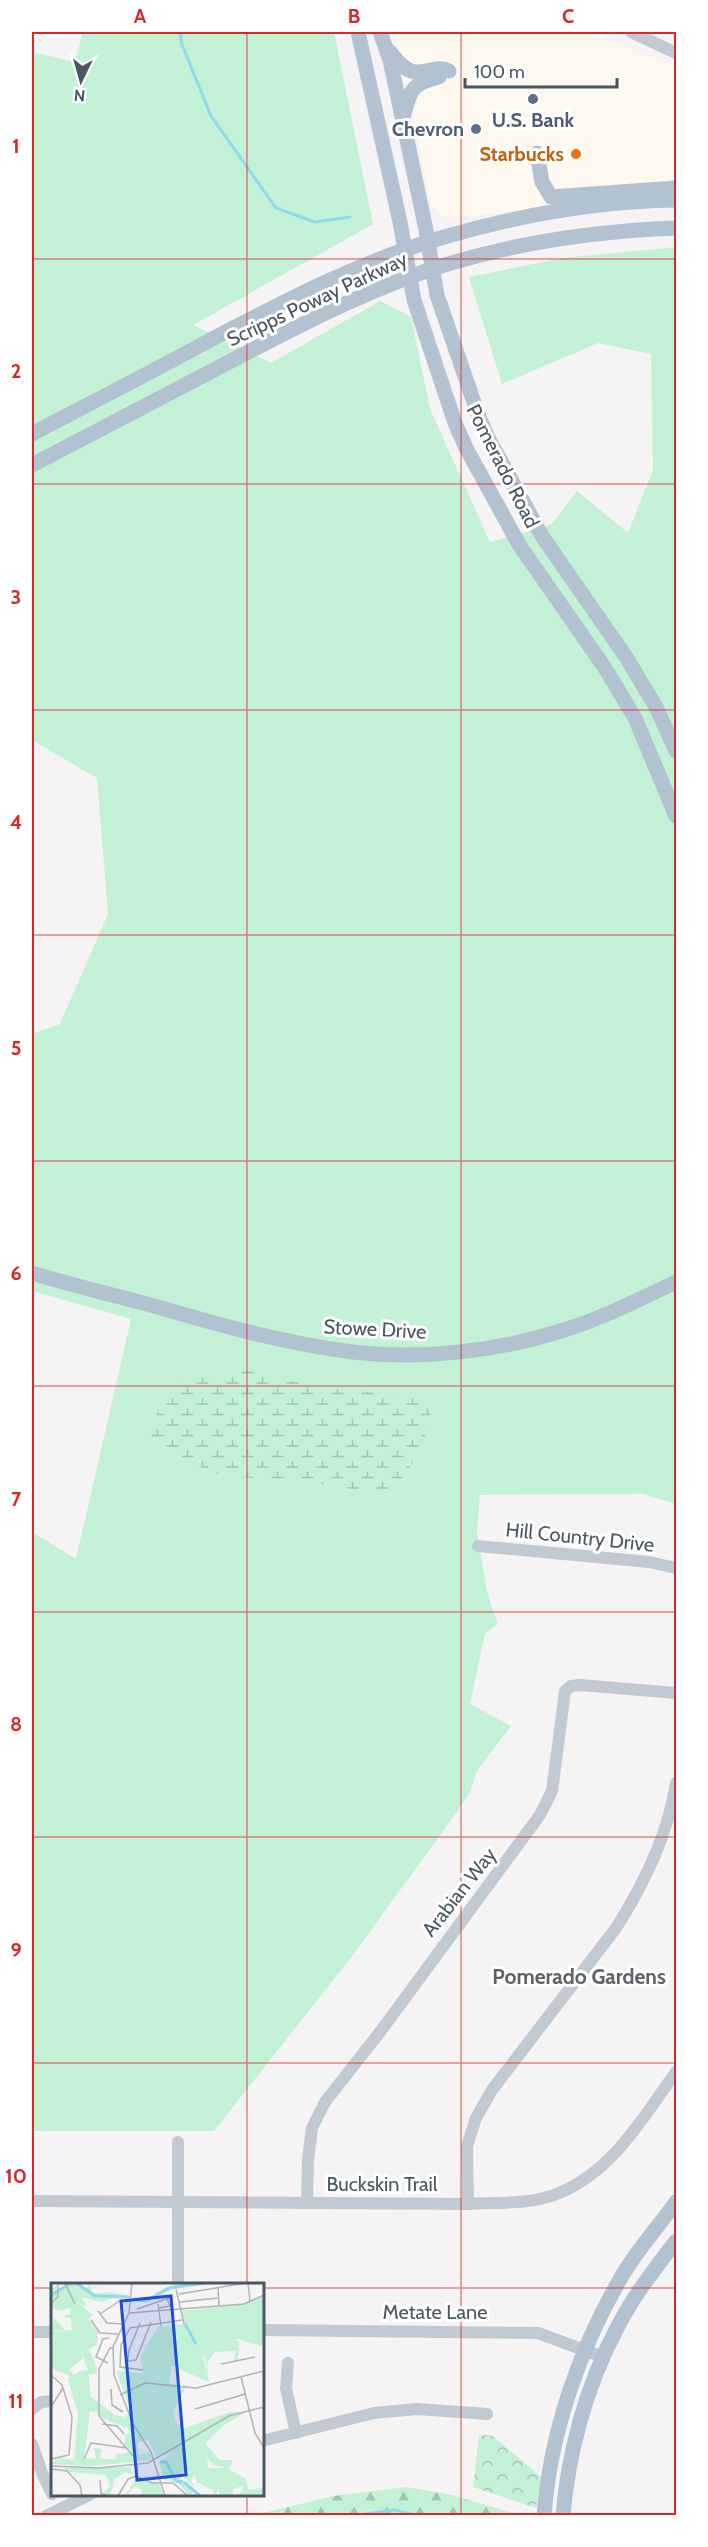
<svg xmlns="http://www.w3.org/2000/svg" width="708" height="2547" font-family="Cabin,sans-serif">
	<defs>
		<pattern id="forest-firs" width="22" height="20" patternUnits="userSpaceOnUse" patternTransform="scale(1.5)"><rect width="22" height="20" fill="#c3f1d5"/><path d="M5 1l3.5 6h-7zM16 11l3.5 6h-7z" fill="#a0c6b0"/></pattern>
		<pattern id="wetland-marsh" width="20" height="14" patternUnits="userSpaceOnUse" patternTransform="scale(1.5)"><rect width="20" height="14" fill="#c3f1d5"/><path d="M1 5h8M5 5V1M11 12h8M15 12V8" fill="none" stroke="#a0c6b0"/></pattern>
		<pattern id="park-crowns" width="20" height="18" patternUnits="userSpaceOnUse" patternTransform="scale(1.5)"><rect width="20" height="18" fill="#c3f1d5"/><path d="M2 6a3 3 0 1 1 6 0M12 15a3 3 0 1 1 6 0" fill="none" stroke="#a0c6b0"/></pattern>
	</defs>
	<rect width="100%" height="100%" fill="#f5f3f3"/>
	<polygon fill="#fdf9ef" points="396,32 599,32 608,39 664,63 676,65 676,195 447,218 431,205"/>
	<polygon fill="#c3f1d5" points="83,32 334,32 373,224 193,325 271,363 380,301 411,317 430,409 490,542 551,525 577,491 628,533 653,470 651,354 598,343 502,384 469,277 563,258 676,247 676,1504 643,1494 480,1495 477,1532 487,1592 498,1624 485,1634 470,1704 511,1726 477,1771 470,1792 454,1816 353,1955 214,2131 32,2131 32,1532 76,1559 131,1319 32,1291 32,1034 60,1024 108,914 97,778 32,740 32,52 75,62"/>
	<polygon fill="url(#forest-firs)" points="407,2487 452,2495 519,2515 255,2515 333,2496"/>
	<polygon fill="url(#wetland-marsh)" points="249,1371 319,1387 420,1397 431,1410 422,1450 390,1495 301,1481 222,1476 190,1462 148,1439 162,1400 182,1380"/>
	<polygon fill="url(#park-crowns)" points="486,2435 493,2436 541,2477 536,2508 473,2487 479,2436"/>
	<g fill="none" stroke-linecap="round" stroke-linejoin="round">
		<g stroke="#90daee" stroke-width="3">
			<polyline points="181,32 181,42 211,116 276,208 315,222 350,217"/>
			<polyline points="351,2516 395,2510 420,2516"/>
		</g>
		<g stroke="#c1cad2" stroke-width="12">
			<polyline points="631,32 676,53"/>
			<polyline points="478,1546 649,1562 676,1568"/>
			<path d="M32 2201 468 2204C497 2202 531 2205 559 2193 614 2170 643 2117 676 2072"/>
			<polyline points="307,2203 308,2160 312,2128 325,2102 380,2032 540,1815 552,1791 565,1691 571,1686 580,1685 676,1693"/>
			<path d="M468 2204 467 2146 476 2118 492 2090 616 1928C644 1884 668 1836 676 1783"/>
			<polyline points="178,2284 178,2142"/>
			<polyline points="262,2330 538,2333 603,2357"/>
			<polyline points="32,2332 52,2332"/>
			<polyline points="288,2363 286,2388 296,2433"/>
			<polyline points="32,2409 41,2402 52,2401"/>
			<polyline points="262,2441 374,2413 417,2409 487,2414"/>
			<polyline points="32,2444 42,2473 52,2494"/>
			<polyline points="46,2516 91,2494"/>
		</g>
		<g stroke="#b3c2d1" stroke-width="15">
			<polyline points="358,32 400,222 414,300 455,423 466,448 520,546 605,668 635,718 676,816"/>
			<polyline points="380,32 390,60 425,225 437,295 478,414 487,436 542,536 626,657 656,707 676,751"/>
			<path d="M389 51C395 58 402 68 411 71 423 76 436 64 449 71"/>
			<path d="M403 117C411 90 410 84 439 77"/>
			<polyline points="537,153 542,182 551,197 676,188"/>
			<path d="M32 434C93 402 155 370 216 337 289 299 364 260 444 237 520 215 598 201 676 200"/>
			<path d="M32 465C99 430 166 395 233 360 298 326 365 291 435 268 513 243 595 231 676 228"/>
			<path d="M32 1273C72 1285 113 1295 154 1306 220 1325 286 1344 353 1352 422 1360 499 1351 564 1330 603 1318 640 1299 676 1282"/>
			<path d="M544 2516C550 2433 580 2347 622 2276 637 2250 659 2226 676 2202"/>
			<path d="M563 2516C568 2454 586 2387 615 2332 631 2299 654 2270 676 2241"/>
		</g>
	</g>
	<path fill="none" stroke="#d62828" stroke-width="1.5" stroke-opacity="0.55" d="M247 32V2284M461 32V2516M32 259H676M32 484H676M32 710H676M32 935H676M32 1161H676M32 1386H676M32 1612H676M32 1837H676M32 2063H676M32 2288H52M262 2288H676M247 2494V2516"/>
	<g fill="#5c6f8a" stroke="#fff" stroke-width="2">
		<circle cx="533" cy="99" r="6"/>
		<circle cx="476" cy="129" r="6"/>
	</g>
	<circle fill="#e8710a" stroke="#fff" stroke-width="2" cx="576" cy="154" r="6"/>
	<g text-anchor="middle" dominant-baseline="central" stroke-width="6" stroke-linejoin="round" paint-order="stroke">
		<g font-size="20" font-weight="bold" fill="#4e5e75" stroke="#fff">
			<text x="533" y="120">U.S. Bank</text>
			<text x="464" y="129" text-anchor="end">Chevron</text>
		</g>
		<g font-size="20" font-weight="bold" fill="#c56008" stroke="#fff" text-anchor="end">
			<text x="564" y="154">Starbucks</text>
		</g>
		<g font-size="20" fill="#4a5661" stroke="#fff">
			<text transform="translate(317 299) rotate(-25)">Scripps Poway Parkway</text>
			<text transform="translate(503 466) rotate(63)">Pomerado Road</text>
			<text transform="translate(375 1329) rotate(3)">Stowe Drive</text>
			<text transform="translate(580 1537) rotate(6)">Hill Country Drive</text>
			<text transform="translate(459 1892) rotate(-52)">Arabian Way</text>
			<text x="382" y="2184">Buckskin Trail</text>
			<text x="435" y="2312">Metate Lane</text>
		</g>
		<g font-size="21" font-weight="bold" fill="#5f6368" stroke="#fff">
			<text x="579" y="1976">Pomerado Gardens</text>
		</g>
	</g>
	<g transform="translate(51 2283)">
		<rect width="213" height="213" fill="#f5f3f3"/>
		<path d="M213 13V64L186 56H182V66L149 61 158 99 121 83 118 100 135 104 122 129 124 138 131 146 179 129 197 128 173 142 154 160 169 177H182L178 187 194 195 198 207 213 204V213H184L192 208 191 203 183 206 181 213H168V205L164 212 154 194 174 184 163 182 156 175 149 188 130 189 129 195 143 206 139 213 127 200 113 197 108 179 119 171 105 173 97 157 88 159 87 163 88 172 98 169 101 176 94 178 40 183 0 181 8 175 23 177 27 131 17 97 19 93 0 85 1 48 23 49 32 75 19 86 23 92 29 88 37 118 47 129 39 128 33 176 45 175 43 165 51 166 49 176H64L66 171 81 169 74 162V152L80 149 70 138 80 128 65 88 92 90 89 74 99 57 107 44 133 41 130 28 193 21ZM80 184 81 192 75 189 64 196 59 212 52 210 59 203 55 192 19 189 11 185ZM86 194 108 201 113 213H91V207L85 203 74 213Z" fill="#c3f1d5"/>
		<path d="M18 0 35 5 39 0 40 6 47 0 40 8 42 11 58 9 79 13V16L68 13 51 19 30 14 36 23 29 21 42 32 37 36 47 49 46 62 38 66 46 86V90L38 92 39 113 64 132 74 134 70 138 76 145 51 135 37 118 29 88 37 87 23 49 0 47 3 35 14 47H21L20 35 11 34 19 31V25L7 28 0 24V4L7 3 4 8ZM126 0H149L125 4 97 19H83L84 14H104ZM182 56 188 58 187 78 183 79 185 68 164 69 156 80 158 99 154 74 146 64 149 61 181 66ZM156 175 157 185H176L167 194H154L161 203 159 206 146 199 144 192 140 196 143 203 136 198 133 189 149 188Z" fill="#c3f1d5"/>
		<path fill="none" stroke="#90daee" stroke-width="3" d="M25 0 44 13 78 14M0 12 20 0M83 16 94 18 118 5 154 0M134 41 145 61M109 179H115L125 198 132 199M133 199 149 213"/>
		<path fill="none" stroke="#b1b4b9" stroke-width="1.5" d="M14 0 24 21M54 0H82M81 0 78 30 62 64 63 92 82 141 100 169 114 213M197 0 199 19M167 4 168 23M125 6 133 41M128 11 195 0M129 19 167 15M0 20 7 14V2M107 21 110 43M108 25 119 23 116 16M86 26 121 14M47 28 56 40 72 41M78 30 193 21 213 12M49 31 70 17M40 37 49 50 67 51M63 65H59L48 86V133L83 174M77 78 85 77 100 39M57 80 45 74 52 56 58 55M170 81 204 74M76 86 78 67 89 40M92 87 69 84 70 62 79 45 131 37M190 94 204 150 213 165M60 106 61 122 72 129M69 112 94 100 145 105 213 88M0 124 12 105M144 126 194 111M51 141 66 143 73 151M0 176 18 172 21 134 11 102 1 93M33 176 40 160 76 165M0 183 47 185 97 180 178 133 213 124M0 186 16 188 29 202 31 213M49 197 50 210 56 213M67 213 77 196 85 193 101 200H122L137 213"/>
		<path fill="#1d4ed8" fill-opacity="0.15" stroke="#1d4ed8" stroke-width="3" d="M120 13 135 192 86 197 70 18Z"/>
		<rect width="213" height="213" fill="none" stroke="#4a5661" stroke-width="3"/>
	</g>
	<rect width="708" height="2547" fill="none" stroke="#ffffff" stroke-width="66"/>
	<g transform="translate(81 81) rotate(185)" stroke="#ffffff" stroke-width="4.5" paint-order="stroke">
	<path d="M0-4.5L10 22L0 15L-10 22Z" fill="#4a5661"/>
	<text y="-9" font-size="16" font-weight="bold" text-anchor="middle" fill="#4a5661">N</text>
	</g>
	<path d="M465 78v9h152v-9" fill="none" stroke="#4a5661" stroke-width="3"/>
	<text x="474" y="78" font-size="18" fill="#4a5661" stroke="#ffffff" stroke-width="4.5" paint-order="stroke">100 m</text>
	<rect x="33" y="33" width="642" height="2481" fill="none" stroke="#d62828" stroke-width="2"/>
	<g font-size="20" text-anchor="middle" font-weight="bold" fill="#d62828">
		<text x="140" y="23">A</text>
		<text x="354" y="23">B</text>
		<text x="568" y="23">C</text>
		<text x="16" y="153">1</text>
		<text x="16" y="378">2</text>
		<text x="16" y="604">3</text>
		<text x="16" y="829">4</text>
		<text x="16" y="1055">5</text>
		<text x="16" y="1280">6</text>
		<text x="16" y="1506">7</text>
		<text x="16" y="1731">8</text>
		<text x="16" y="1957">9</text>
		<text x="16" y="2183">10</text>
		<text x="16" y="2408">11</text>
	</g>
</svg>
